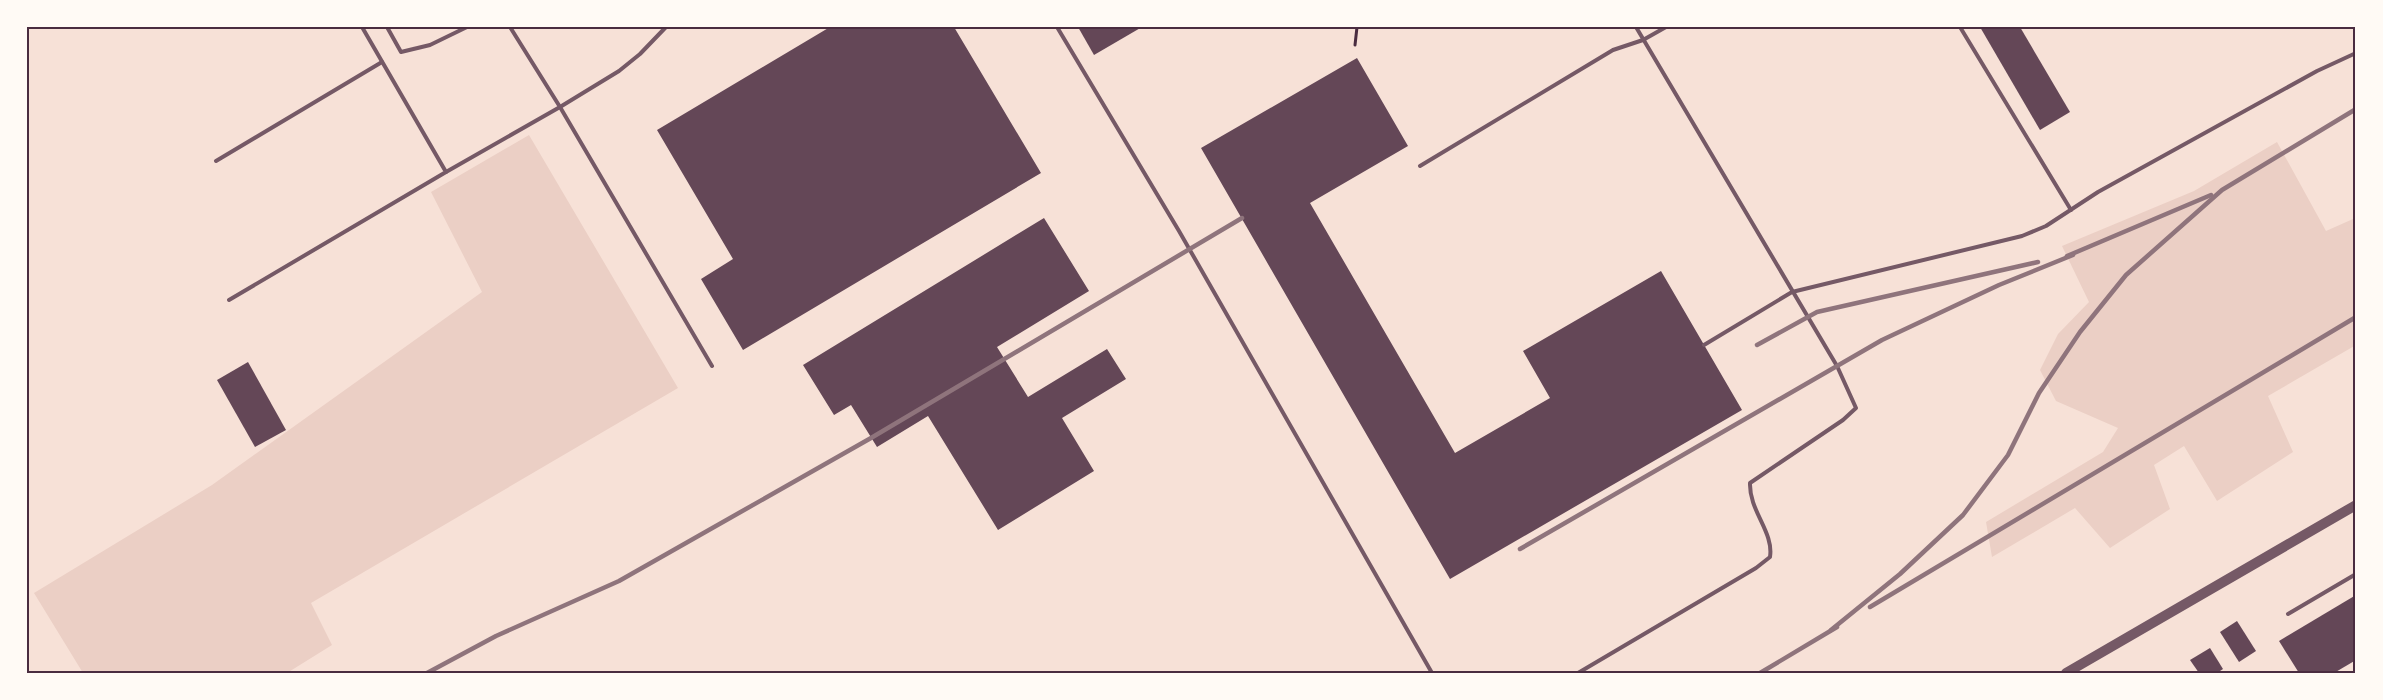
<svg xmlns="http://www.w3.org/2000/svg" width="2383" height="700" font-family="'Work Sans',sans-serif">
	<rect width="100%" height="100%" fill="#f7e1d7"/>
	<g fill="#ebcfc5">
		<polygon points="529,135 678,388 311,603 332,645 287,673 83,673 34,593 212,485 482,292 431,192"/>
		<polygon points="2277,142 2326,231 2353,219 2356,224 2356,345 2268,396 2293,452 2217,501 2184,446 2154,465 2170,509 2110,548 2075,508 1992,557 1986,522 2103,452 2118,428 2056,401 2040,370 2058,334 2089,302 2062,246 2194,191"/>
	</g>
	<g fill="#644757">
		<polygon points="830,27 954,27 1041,173 743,350 701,279 733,259 657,130"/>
		<polygon points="1078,27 1142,27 1094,55"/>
		<polygon points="1980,27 2020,27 2070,112 2040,130"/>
		<polygon points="1357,58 1408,146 1310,203 1455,453 1550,398 1523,351 1661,271 1742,410 1450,579 1201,148"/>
		<polygon points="1044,218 1089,291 997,347 1028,397 1107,349 1126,379 1062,418 1094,471 998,530 928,416 877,447 851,405 834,415 803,365"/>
		<polygon points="248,362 286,430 255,447 217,380"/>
		<polygon points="2356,595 2356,660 2334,673 2299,673 2279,641"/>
		<polygon points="2237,621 2256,651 2239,662 2220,632"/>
		<polygon points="2210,648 2223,669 2217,673 2199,673 2190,660"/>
	</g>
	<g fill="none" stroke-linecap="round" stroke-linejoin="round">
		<polyline stroke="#4a2c40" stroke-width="3" points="1355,45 1357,27"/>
		<g stroke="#755966" stroke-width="4">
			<polyline points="387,27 401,52 430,45 467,27"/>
			<polyline points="510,27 560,107 619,71 640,54 666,27"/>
			<polyline points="1057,27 1179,231 1432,673"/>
			<polyline points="1960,27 2071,210"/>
			<polyline points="216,161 382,62"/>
			<polyline points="1420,166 1613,50 1643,40 1666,27"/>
			<polyline points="446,172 560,107 712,366"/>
			<polyline points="229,300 446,172 362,27"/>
			<polyline points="1704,345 1792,292 2022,236 2046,226 2098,192 2317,71 2356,53"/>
			<polyline points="2288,614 2356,574"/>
			<path d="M1578 673 1756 568 1770 557C1774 532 1749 511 1750 483L1843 420 1856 408 1837 366 1636 27"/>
		</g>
		<polyline stroke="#755966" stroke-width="10" points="2066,673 2356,505"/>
		<g stroke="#8f747c" stroke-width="4.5">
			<polyline points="2067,256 2211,195"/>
			<polyline points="1757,345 1817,312 2038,262"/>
			<polyline points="1520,549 1882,340 1999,285 2073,255"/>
			<polyline points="1870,607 2356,317"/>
			<polyline points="1831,630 1900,574 1963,515 2008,455 2039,393 2080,332 2126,275 2222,190 2356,109"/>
			<polyline points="427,673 496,636 619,581 871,438 1242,218"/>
			<polyline points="1760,673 1837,627"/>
		</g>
	</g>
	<rect width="2383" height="700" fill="none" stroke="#fffaf5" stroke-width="57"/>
	<rect x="28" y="28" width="2326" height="644" fill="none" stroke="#4a2c40" stroke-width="2"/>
</svg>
